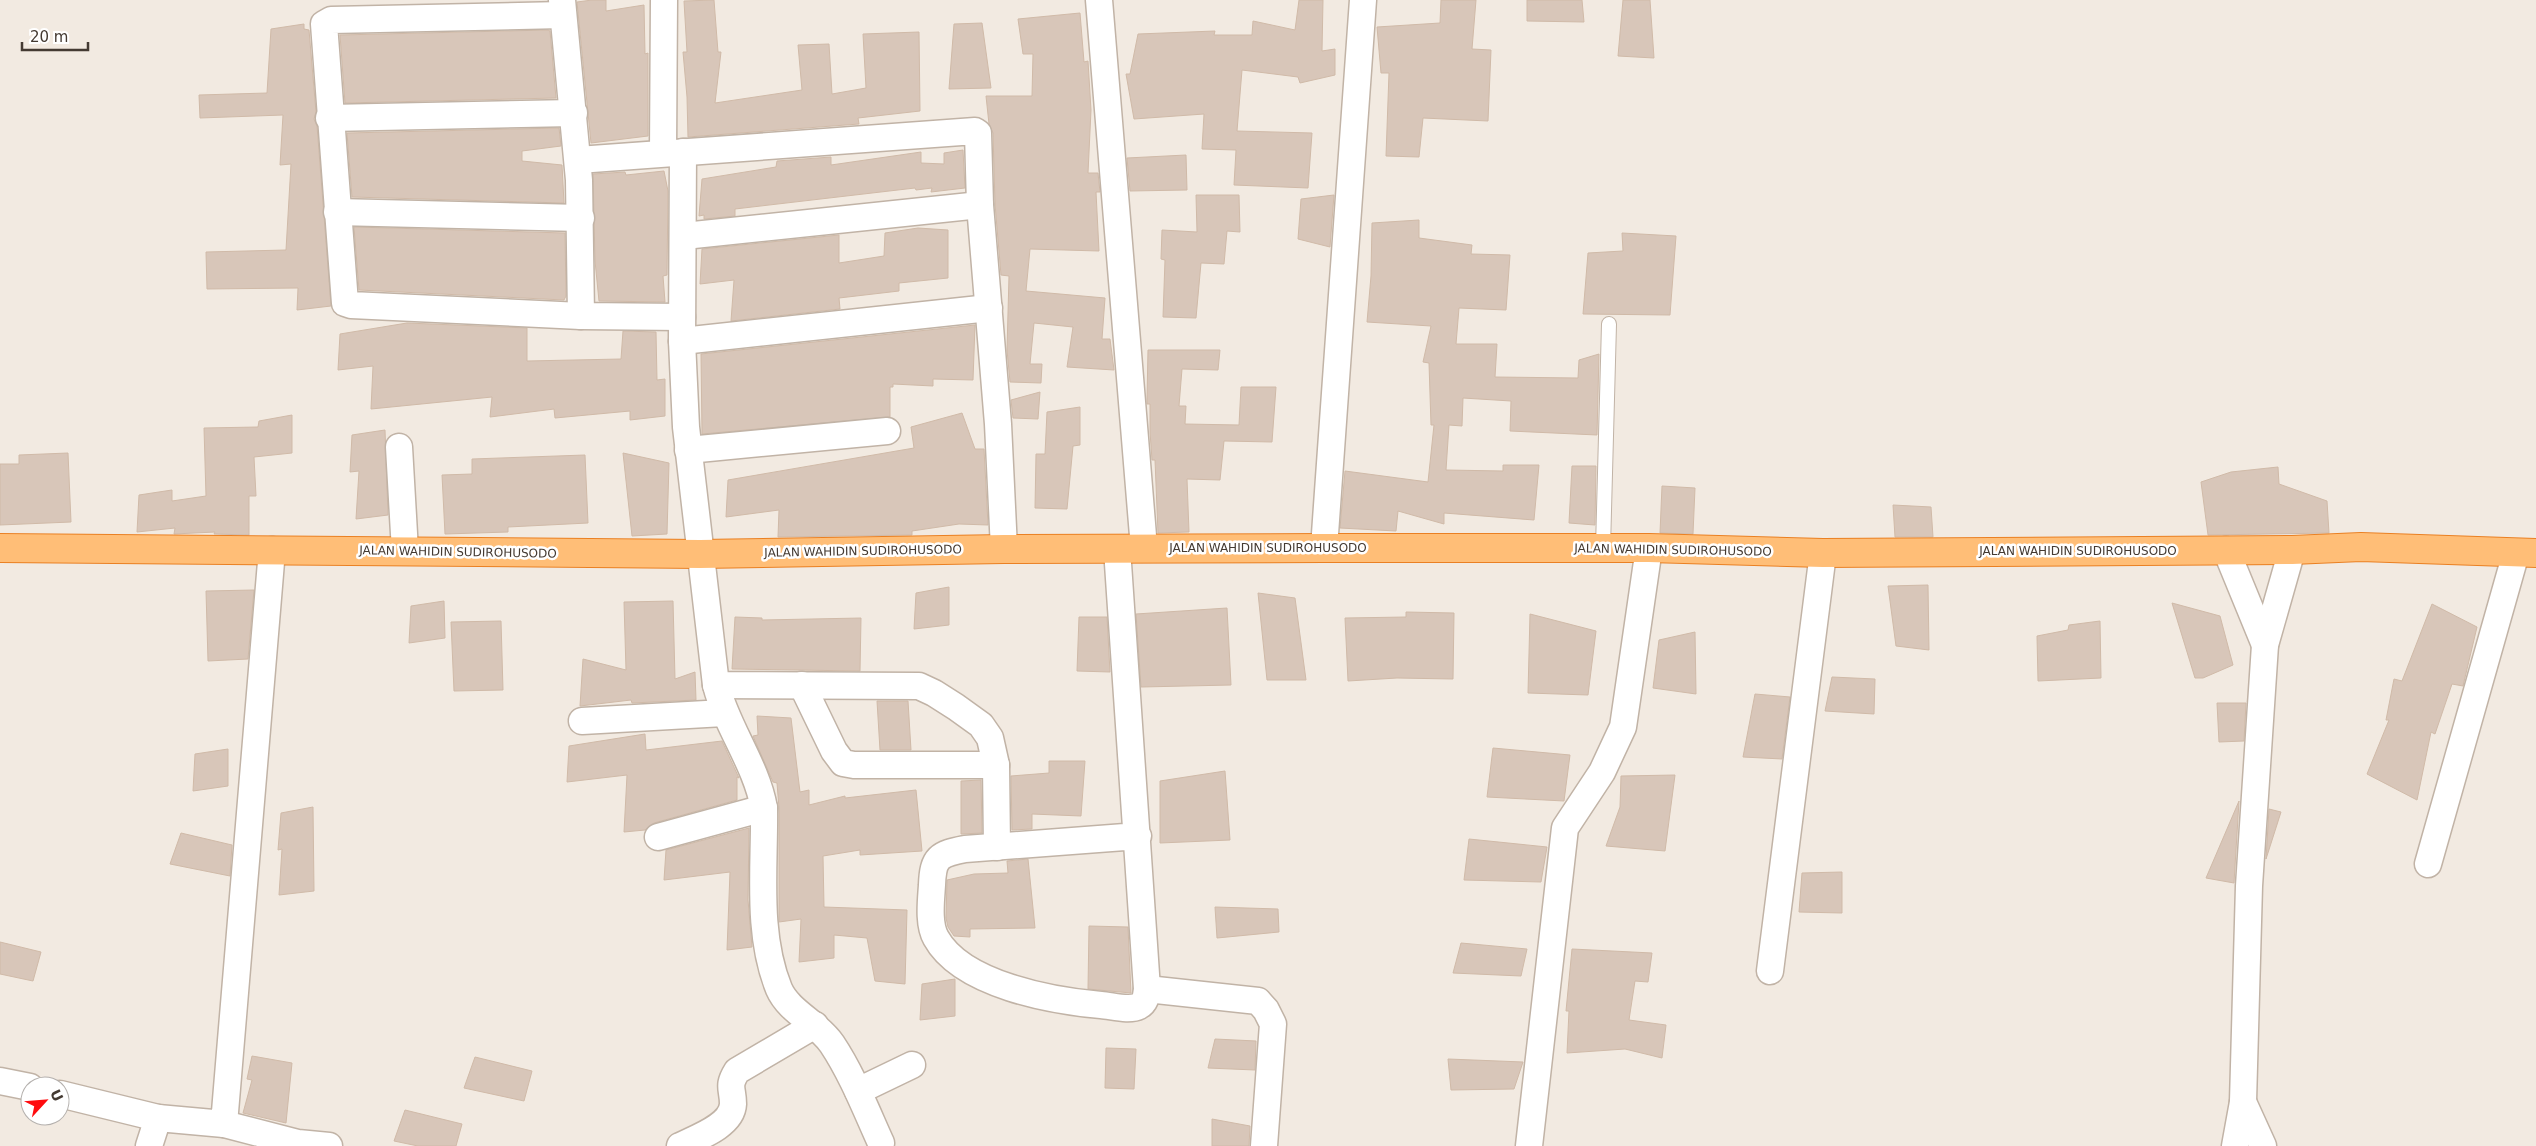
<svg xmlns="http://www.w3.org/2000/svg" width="2536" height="1146" font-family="'DejaVu Sans',sans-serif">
	<rect width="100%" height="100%" fill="#f2eae1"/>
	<g fill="#d8c6b9" stroke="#d0baa8">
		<polygon points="592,0 606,0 606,11 644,5 645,54 648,53 648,136 591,143 577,2"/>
		<polygon points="714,0 718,52 721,52 715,103 802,90 798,45 829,44 832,94 866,88 863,34 919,32 920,111 858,118 859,124 688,137 687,97 683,52 687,52 684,1"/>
		<polygon points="1299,0 1323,0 1322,51 1335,49 1335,75 1300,83 1298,77 1242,70 1237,131 1312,133 1308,188 1234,185 1236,150 1202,149 1204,114 1134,119 1126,74 1130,74 1138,34 1215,31 1214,35 1252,35 1253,21 1295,30"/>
		<polygon points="1441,0 1476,0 1472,49 1491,50 1488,121 1423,118 1419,157 1386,156 1389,73 1381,73 1377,27 1440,23"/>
		<polygon points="1527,0 1582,0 1584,22 1527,21"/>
		<polygon points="1623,0 1650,0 1654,58 1618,56"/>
		<polygon points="1080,13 1084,62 1088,61 1091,110 1088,173 1098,173 1100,192 1096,192 1099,251 1030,249 1026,291 1105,298 1102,339 1110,339 1114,370 1067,367 1073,327 1034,323 1030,364 1042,364 1041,383 1010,382 1007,350 1009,276 1001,275 995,204 993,133 989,124 986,96 1032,96 1033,54 1023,54 1018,19"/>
		<polygon points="982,23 991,88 949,89 954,24"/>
		<polygon points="304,24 304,29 309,30 316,112 314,119 317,126 331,306 297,310 298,288 207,289 206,252 286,250 291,164 280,165 283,115 200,118 199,95 267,93 271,29"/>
		<polygon points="548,30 550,31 556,98 345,103 340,35"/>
		<polygon points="559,128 561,146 522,151 522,161 562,165 564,203 352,197 347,133"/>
		<polygon points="963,150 965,188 931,192 932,188 916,190 915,188 735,209 735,216 704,219 704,215 699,216 702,179 776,167 777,161 831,157 831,165 921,152 921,163 944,164 944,153"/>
		<polygon points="1186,155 1187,190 1130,191 1127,158"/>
		<polygon points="664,171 668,191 667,275 663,276 665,302 599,301 595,261 593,174 625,172 626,175"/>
		<polygon points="1196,195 1239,195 1240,232 1227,231 1224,264 1201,263 1196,318 1163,317 1165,260 1161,259 1162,230 1197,232"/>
		<polygon points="1334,195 1330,247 1298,239 1301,199"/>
		<polygon points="1419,220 1419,238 1472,245 1471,254 1510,255 1506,310 1459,308 1456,344 1497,344 1495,377 1578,378 1579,360 1599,354 1597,435 1510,431 1511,401 1463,398 1462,426 1449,425 1446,470 1503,471 1503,465 1539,465 1534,520 1444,513 1444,524 1398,511 1396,531 1340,528 1345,471 1428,482 1434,425 1431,425 1429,363 1423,362 1431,326 1367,322 1371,276 1372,223"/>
		<polygon points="354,227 565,233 566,296 564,300 359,290"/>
		<polygon points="918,228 948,230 948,278 899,283 899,291 839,298 840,309 731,321 734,280 700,284 702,249 839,235 839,263 884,256 885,233"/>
		<polygon points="1622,233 1676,236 1670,315 1583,314 1588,253 1623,251"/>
		<polygon points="407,323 527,328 527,361 621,359 623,331 656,332 657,380 665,379 665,416 630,420 630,411 555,418 554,409 490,417 492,397 371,409 373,366 338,370 340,334"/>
		<polygon points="975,325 973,380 933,379 933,386 893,384 893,387 890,387 890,417 702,434 701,354"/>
		<polygon points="1148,350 1220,350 1218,370 1182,369 1179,406 1186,406 1185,424 1239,425 1241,387 1276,387 1272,442 1224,441 1220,480 1187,479 1189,532 1158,533 1155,460 1152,460 1150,432 1150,404 1147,404 1147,399"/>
		<polygon points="1040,392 1038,419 1013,418 1011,400"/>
		<polygon points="1080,407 1080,445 1073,446 1067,509 1035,508 1036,454 1045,454 1047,412"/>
		<polygon points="962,413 975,449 984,449 988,525 959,524 912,531 912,535 778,537 779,510 726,517 728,480 914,448 911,427"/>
		<polygon points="292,415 292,453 254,457 256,496 249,496 249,535 214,534 215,532 174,534 175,528 137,532 139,495 172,490 172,501 206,496 204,428 258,427 259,421"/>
		<polygon points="385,430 388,515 356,519 359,471 350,472 352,435"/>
		<polygon points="68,453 71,522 0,525 0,464 19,464 19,455"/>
		<polygon points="623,453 669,463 667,534 632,536"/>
		<polygon points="585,455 588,523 508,527 508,532 445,534 442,475 472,474 472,459"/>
		<polygon points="1572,466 1596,466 1595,525 1569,523"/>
		<polygon points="2278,467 2279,484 2327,501 2329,533 2208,535 2201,482 2231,472"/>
		<polygon points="1662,486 1695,488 1693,534 1660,533"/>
		<polygon points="1893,505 1931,507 1933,537 1895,537"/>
		<polygon points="1928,585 1929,650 1896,646 1888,586"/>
		<polygon points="949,587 949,625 914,629 916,593"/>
		<polygon points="254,590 248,659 208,661 206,591"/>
		<polygon points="1258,593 1295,598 1306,680 1267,680"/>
		<polygon points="444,601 445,638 409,643 411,606"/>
		<polygon points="673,601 675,679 695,672 696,700 632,703 631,700 580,706 583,659 626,670 624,602"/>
		<polygon points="2172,603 2220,616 2233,665 2203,678 2195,678"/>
		<polygon points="2432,604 2477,627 2463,686 2452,684 2435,734 2431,732 2417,800 2367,774 2389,720 2386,720 2394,679 2402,681"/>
		<polygon points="1227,608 1231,685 1141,687 1136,614"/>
		<polygon points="1406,612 1454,613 1453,679 1397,678 1348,681 1345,618 1406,617"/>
		<polygon points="1530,614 1596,631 1588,695 1528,693"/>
		<polygon points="735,617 762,618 762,620 861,618 860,671 732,669"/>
		<polygon points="1079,617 1107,617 1110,672 1077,671"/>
		<polygon points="501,621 503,690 454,691 451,622"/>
		<polygon points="2100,621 2101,678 2038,681 2037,636 2068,630 2069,625"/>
		<polygon points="1695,632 1696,694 1653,688 1659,640"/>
		<polygon points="1832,677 1875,679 1874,714 1825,711"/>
		<polygon points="1755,694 1790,697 1782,759 1743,757"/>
		<polygon points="877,701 908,701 911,750 880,750"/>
		<polygon points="2217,703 2246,703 2244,741 2219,742"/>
		<polygon points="757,716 791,718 800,792 809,790 809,805 845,796 845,798 916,790 922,851 860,855 860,850 823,856 824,907 907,910 905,984 875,981 867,938 834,935 834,958 799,962 801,919 779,922 779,808 777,783 773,782 753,736 758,735"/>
		<polygon points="645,734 646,750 722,741 739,778 737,777 737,800 654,823 645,830 624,832 627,775 567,782 569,746"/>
		<polygon points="1493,748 1570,755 1564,801 1487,797"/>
		<polygon points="228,749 228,786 193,791 195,754"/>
		<polygon points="1049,761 1085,761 1081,816 1032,814 1032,829 1012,830 1011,776 1049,773"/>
		<polygon points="1225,771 1230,840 1160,843 1160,781"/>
		<polygon points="1675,775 1665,851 1606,846 1620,807 1621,776"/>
		<polygon points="981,780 982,833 961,834 961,781"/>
		<polygon points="2239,801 2234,883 2206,878"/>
		<polygon points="313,807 314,891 279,895 282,849 278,850 281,813"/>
		<polygon points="2269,809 2281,812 2266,859"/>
		<polygon points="749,828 748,900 752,947 727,950 730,872 664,880 666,850"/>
		<polygon points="181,833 232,845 230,876 170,864"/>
		<polygon points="1469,839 1547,847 1541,882 1464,880"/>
		<polygon points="1028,859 1035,928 970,929 970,937 954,936 948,927 946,918 947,880 974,874 1008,873 1007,861"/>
		<polygon points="1842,872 1842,913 1799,912 1802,873"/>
		<polygon points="1215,907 1278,909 1279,932 1217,938"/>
		<polygon points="1089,926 1128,927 1131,993 1088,989"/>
		<polygon points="0,942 41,952 33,981 0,974"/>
		<polygon points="1461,943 1527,949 1521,976 1453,973"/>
		<polygon points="1572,949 1652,953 1648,982 1635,981 1629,1020 1666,1025 1662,1058 1625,1049 1567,1053 1569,1011 1566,1011"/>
		<polygon points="955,979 955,1016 920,1020 922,984"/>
		<polygon points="1215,1039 1256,1041 1255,1070 1208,1068"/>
		<polygon points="1106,1048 1136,1049 1134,1089 1105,1088"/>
		<polygon points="252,1056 292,1063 286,1123 243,1113 252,1080 247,1079"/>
		<polygon points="475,1057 532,1071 524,1101 464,1088"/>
		<polygon points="1448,1059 1523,1062 1514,1089 1451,1090"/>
		<polygon points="405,1110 462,1124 456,1146 418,1146 394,1141"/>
		<polygon points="1212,1119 1250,1126 1249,1146 1212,1146"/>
	</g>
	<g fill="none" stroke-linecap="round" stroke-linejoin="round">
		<defs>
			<polyline id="service" points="1603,548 1609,324"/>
			<g id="minor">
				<polyline points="562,0 579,180 581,316"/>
				<polyline points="1099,0 1144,548"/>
				<polyline points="563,15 331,20 324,24 345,303 351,305 581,316 682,317"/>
				<polyline points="329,118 574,113"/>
				<polyline points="663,152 664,0"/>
				<polyline points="683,152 682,341 686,427 716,685 919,686 934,693 956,707 981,725 990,738 996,765 997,847"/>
				<polyline points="578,160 975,131 978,133 980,205 998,424 1004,549"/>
				<polyline points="337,212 581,218"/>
				<polyline points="684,236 980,205"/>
				<polyline points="682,341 989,308"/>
				<polyline points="399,447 405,551"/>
				<polyline points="688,450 887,431"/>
				<polyline points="1324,548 1363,0"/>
				<path d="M1117 549 1147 989C1146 996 1146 1002 1139 1006 1129 1011 1113 1006 1101 1005 1053 1001 962 985 936 938 928 924 931 901 932 885 933 857 939 854 965 849L1138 836"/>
				<polyline points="2226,550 2265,645"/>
				<path d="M716 685C727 728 756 764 764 808 765 867 756 933 779 989 789 1012 818 1023 832 1044 852 1074 866 1110 881 1143"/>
				<polyline points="802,685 834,751 843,763 854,765 996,765"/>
				<polyline points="582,721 724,713"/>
				<polyline points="658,837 764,808"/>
				<polyline points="2428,864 2516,553"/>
				<polyline points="1770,971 1823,553"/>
				<polyline points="1147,989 1258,1001 1266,1010 1273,1024 1264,1146"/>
				<polyline points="0,1081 30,1087"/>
				<polyline points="858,1091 912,1065"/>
				<polyline points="60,1094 158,1118"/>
				<polyline points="2243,1102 2263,1146"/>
				<polyline points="224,1124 298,1143 329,1146"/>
				<polyline points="149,1146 158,1118 224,1124 272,550"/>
				<path d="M680 1146C696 1138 732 1126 733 1104 733 1088 727 1087 737 1071L815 1025"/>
				<polyline points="1529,1146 1565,828 1602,772 1623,727 1649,548"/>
				<polyline points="2235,1146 2243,1102 2249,886 2265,645 2292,550"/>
			</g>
			<polyline id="trunk" points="0,548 700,554 1004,549 1324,548 1649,548 1823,553 2292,550 2361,547 2536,553"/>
		</defs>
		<use href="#service" stroke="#c1b3a6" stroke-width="16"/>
		<use href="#minor" stroke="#c1b3a6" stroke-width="29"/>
		<use href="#trunk" stroke="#ea8023" stroke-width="30"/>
		<use href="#service" stroke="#fff" stroke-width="14"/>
		<use href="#minor" stroke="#fff" stroke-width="26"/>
		<use href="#trunk" stroke="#ffbe77" stroke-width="28"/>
	</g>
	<g text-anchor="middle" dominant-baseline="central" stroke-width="5" stroke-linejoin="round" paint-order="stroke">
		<g font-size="12" fill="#443a32" stroke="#fff">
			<text x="1268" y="548">JALAN WAHIDIN SUDIROHUSODO</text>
			<text transform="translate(1673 550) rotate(1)">JALAN WAHIDIN SUDIROHUSODO</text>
			<text transform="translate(863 551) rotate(-1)">JALAN WAHIDIN SUDIROHUSODO</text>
			<text x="2078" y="551">JALAN WAHIDIN SUDIROHUSODO</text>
			<text transform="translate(458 552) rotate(1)">JALAN WAHIDIN SUDIROHUSODO</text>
		</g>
	</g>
	<g transform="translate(45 1101) rotate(64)"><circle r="24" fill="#ffffff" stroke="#b4b0ad"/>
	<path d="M0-4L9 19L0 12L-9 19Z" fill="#ff0c0f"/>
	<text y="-8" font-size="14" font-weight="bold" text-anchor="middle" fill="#443a32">U</text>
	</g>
	<path d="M22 42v8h66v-8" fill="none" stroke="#443a32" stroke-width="2.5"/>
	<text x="30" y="42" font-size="15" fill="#443a32" stroke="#ffffff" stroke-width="4" paint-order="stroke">20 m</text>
</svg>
